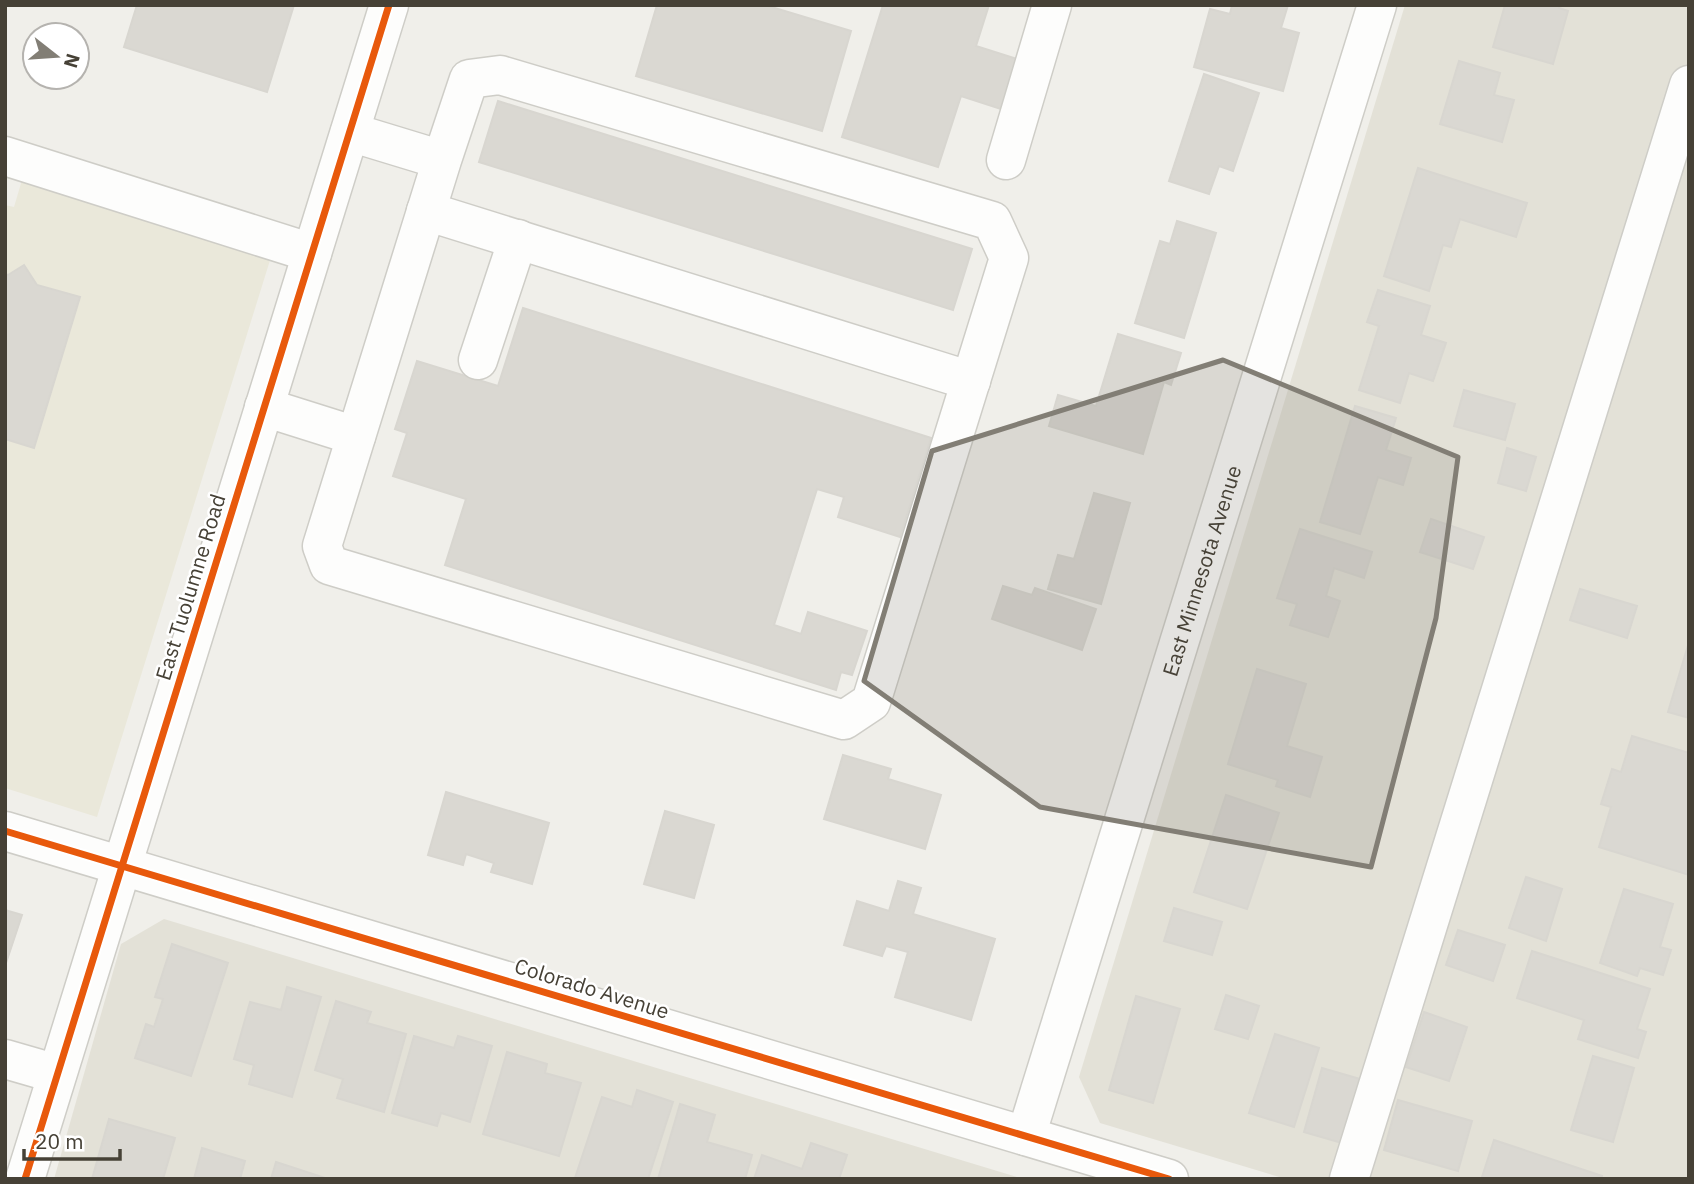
<svg xmlns="http://www.w3.org/2000/svg" width="1694" height="1184" font-family="'IBM Plex Sans',sans-serif">
	<rect width="100%" height="100%" fill="#f0efea"/>
	<g fill="#e3e1d7">
		<polygon points="1405,5 1689,5 1689,1179 1286,1179 1100,1123 1079,1077"/>
		<polygon points="164,919 1017,1177 54,1179 121,944"/>
	</g>
	<polygon fill="#eae8da" points="22,180 271,257 97,817 5,788 5,205 14,207"/>
	<g fill="#dad8d2" stroke="#d8d6d0" stroke-width="2">
		<polygon points="137,5 294,5 267,92 124,47"/>
		<polygon points="657,5 765,5 851,31 822,131 636,76"/>
		<polygon points="883,5 989,5 976,46 1017,59 1001,109 961,96 938,167 842,137"/>
		<polygon points="1232,5 1288,5 1281,28 1299,33 1283,91 1194,67 1210,9 1230,14"/>
		<polygon points="1505,5 1559,5 1559,8 1568,11 1553,64 1493,47"/>
		<polygon points="1459,61 1500,73 1494,95 1514,100 1502,142 1440,124"/>
		<polygon points="1204,74 1259,93 1233,171 1219,166 1209,194 1169,181"/>
		<polygon points="498,101 972,249 953,310 479,162"/>
		<polygon points="1418,168 1527,203 1516,237 1460,219 1451,247 1443,245 1429,291 1384,276"/>
		<polygon points="1177,221 1216,233 1184,338 1135,323 1160,241 1170,244"/>
		<polygon points="24,265 37,285 80,297 34,448 5,439 5,274 8,275"/>
		<polygon points="1378,290 1430,306 1421,335 1446,343 1433,381 1409,373 1400,403 1359,390 1379,326 1367,322"/>
		<polygon points="523,308 931,438 900,537 838,517 844,497 817,489 774,625 801,634 808,612 867,631 852,675 841,672 836,690 445,565 466,499 393,476 407,433 395,429 417,361 498,386"/>
		<polygon points="1118,334 1181,353 1171,385 1164,382 1143,454 1049,426 1058,395 1096,406"/>
		<polygon points="1464,390 1515,404 1505,440 1454,426"/>
		<polygon points="1355,406 1396,418 1386,450 1411,458 1403,485 1378,477 1360,534 1320,522"/>
		<polygon points="1507,448 1536,457 1526,491 1498,483"/>
		<polygon points="1094,493 1130,503 1101,604 1048,589 1058,555 1074,559"/>
		<polygon points="1431,519 1484,537 1473,569 1420,552"/>
		<polygon points="1300,529 1372,552 1364,578 1334,568 1326,596 1340,601 1328,637 1290,625 1297,604 1277,598"/>
		<polygon points="1003,586 1032,595 1035,588 1096,609 1082,650 992,619"/>
		<polygon points="1580,589 1637,606 1627,638 1570,620"/>
		<polygon points="1689,642 1689,718 1668,712"/>
		<polygon points="1257,669 1306,684 1287,746 1322,757 1310,797 1276,786 1278,780 1228,764"/>
		<polygon points="1632,736 1689,753 1689,875 1599,847 1611,807 1601,804 1612,769 1621,772"/>
		<polygon points="843,755 891,769 888,779 941,795 925,849 824,819"/>
		<polygon points="446,792 549,823 532,884 491,872 494,863 466,854 463,865 428,855"/>
		<polygon points="1226,795 1279,813 1247,909 1194,892"/>
		<polygon points="665,811 714,825 694,898 644,884"/>
		<polygon points="1526,877 1562,889 1546,941 1509,928"/>
		<polygon points="898,881 921,888 913,914 995,939 971,1020 895,997 908,952 886,946 882,956 844,945 857,901 889,911"/>
		<polygon points="1624,889 1673,904 1660,947 1671,950 1663,975 1640,968 1637,976 1600,963"/>
		<polygon points="1174,908 1222,922 1212,955 1164,941"/>
		<polygon points="5,910 22,915 5,966"/>
		<polygon points="1458,930 1505,945 1493,981 1446,965"/>
		<polygon points="172,944 228,963 191,1076 135,1058 146,1024 154,1027 163,999 155,997"/>
		<polygon points="1532,951 1650,989 1637,1029 1646,1032 1638,1058 1578,1039 1584,1020 1517,998"/>
		<polygon points="287,987 321,997 292,1097 249,1084 254,1065 234,1059 250,1002 281,1010"/>
		<polygon points="1226,995 1259,1006 1248,1039 1215,1029"/>
		<polygon points="1136,996 1180,1009 1153,1103 1109,1090"/>
		<polygon points="336,1001 371,1012 367,1023 406,1034 384,1112 337,1098 343,1079 315,1070"/>
		<polygon points="1424,1012 1467,1027 1449,1081 1406,1067"/>
		<polygon points="1275,1034 1319,1048 1294,1127 1249,1113"/>
		<polygon points="414,1036 454,1048 458,1036 492,1046 470,1122 441,1113 437,1126 392,1113"/>
		<polygon points="507,1052 547,1064 545,1073 581,1083 559,1156 483,1134"/>
		<polygon points="1593,1056 1634,1068 1613,1142 1571,1130"/>
		<polygon points="1322,1068 1360,1079 1342,1143 1304,1132"/>
		<polygon points="637,1090 673,1102 648,1179 575,1178 602,1097 632,1107"/>
		<polygon points="1398,1100 1472,1121 1458,1171 1384,1150"/>
		<polygon points="680,1104 715,1115 707,1142 752,1155 745,1179 658,1179"/>
		<polygon points="109,1119 175,1138 163,1179 92,1179"/>
		<polygon points="1494,1140 1602,1176 1601,1179 1489,1179 1482,1177"/>
		<polygon points="811,1143 847,1155 839,1179 754,1179 762,1155 802,1169"/>
		<polygon points="202,1148 245,1161 240,1179 194,1179"/>
		<polygon points="276,1162 325,1178 331,1179 271,1179"/>
	</g>
	<g fill="none" stroke-linecap="round" stroke-linejoin="round">
		<defs>
			<g id="minor">
				<polyline points="350,132 442,160 469,79 500,75 992,221 1009,258 871,702 844,720 329,565 322,546 442,160"/>
				<polyline points="5,156 312,253"/>
				<polyline points="1006,160 1052,5"/>
				<polyline points="426,211 971,381"/>
				<polyline points="478,360 518,239"/>
				<polyline points="264,407 356,436"/>
				<polyline points="5,831 1169,1179"/>
				<polyline points="5,1059 57,1074"/>
				<path id="s1" d="M1026 1136 1377 5"/>
				<polyline points="25,1179 389,5"/>
				<polyline points="1349,1179 1689,85"/>
			</g>
		</defs>
		<use href="#minor" stroke="#cecdc7" stroke-width="41"/>
		<use href="#minor" stroke="#fdfdfc" stroke-width="38"/>
		<defs>
			<g id="cycleway">
				<polyline points="5,831 1169,1179"/>
				<polyline points="25,1179 389,5"/>
			</g>
		</defs>
		<use href="#cycleway" stroke="#fff" stroke-width="11"/>
		<use href="#cycleway" stroke="#e8590c" stroke-width="7"/>
	</g>
	<path fill="#827e75" fill-opacity="0.2" stroke="#827e75" stroke-width="5" stroke-linejoin="round" d="M1223 360 1458 457 1436 618 1371 867 1040 807 864 681 932 451Z"/>
	<g text-anchor="middle" dominant-baseline="central" stroke-width="5" stroke-linejoin="round" paint-order="stroke">
		<g font-size="21" fill="#464136" stroke="#fff">
			<text stroke="none"><textPath href="#s1" startOffset="592">East Minnesota Avenue</textPath></text>
			<text transform="translate(190 587) rotate(-73)">East Tuolumne Road</text>
			<text transform="translate(592 988) rotate(17)">Colorado Avenue</text>
		</g>
	</g>
	<rect width="1694" height="1184" fill="none" stroke="#464136" stroke-width="14"/>
	<g transform="translate(56 56) rotate(107)"><circle r="33" fill="#ffffff" stroke="#b5b3af" stroke-width="2"/>
	<path d="M0-5L12 26L0 18L-12 26Z" fill="#827e75"/>
	<text y="-10" font-size="19" font-weight="bold" text-anchor="middle" fill="#464136">N</text>
	</g>
	<path d="M24 1149v10h96v-10" fill="none" stroke="#464136" stroke-width="3.5"/>
	<text x="35" y="1149" font-size="21" fill="#464136" stroke="#ffffff" stroke-width="5" paint-order="stroke">20 m</text>
</svg>
